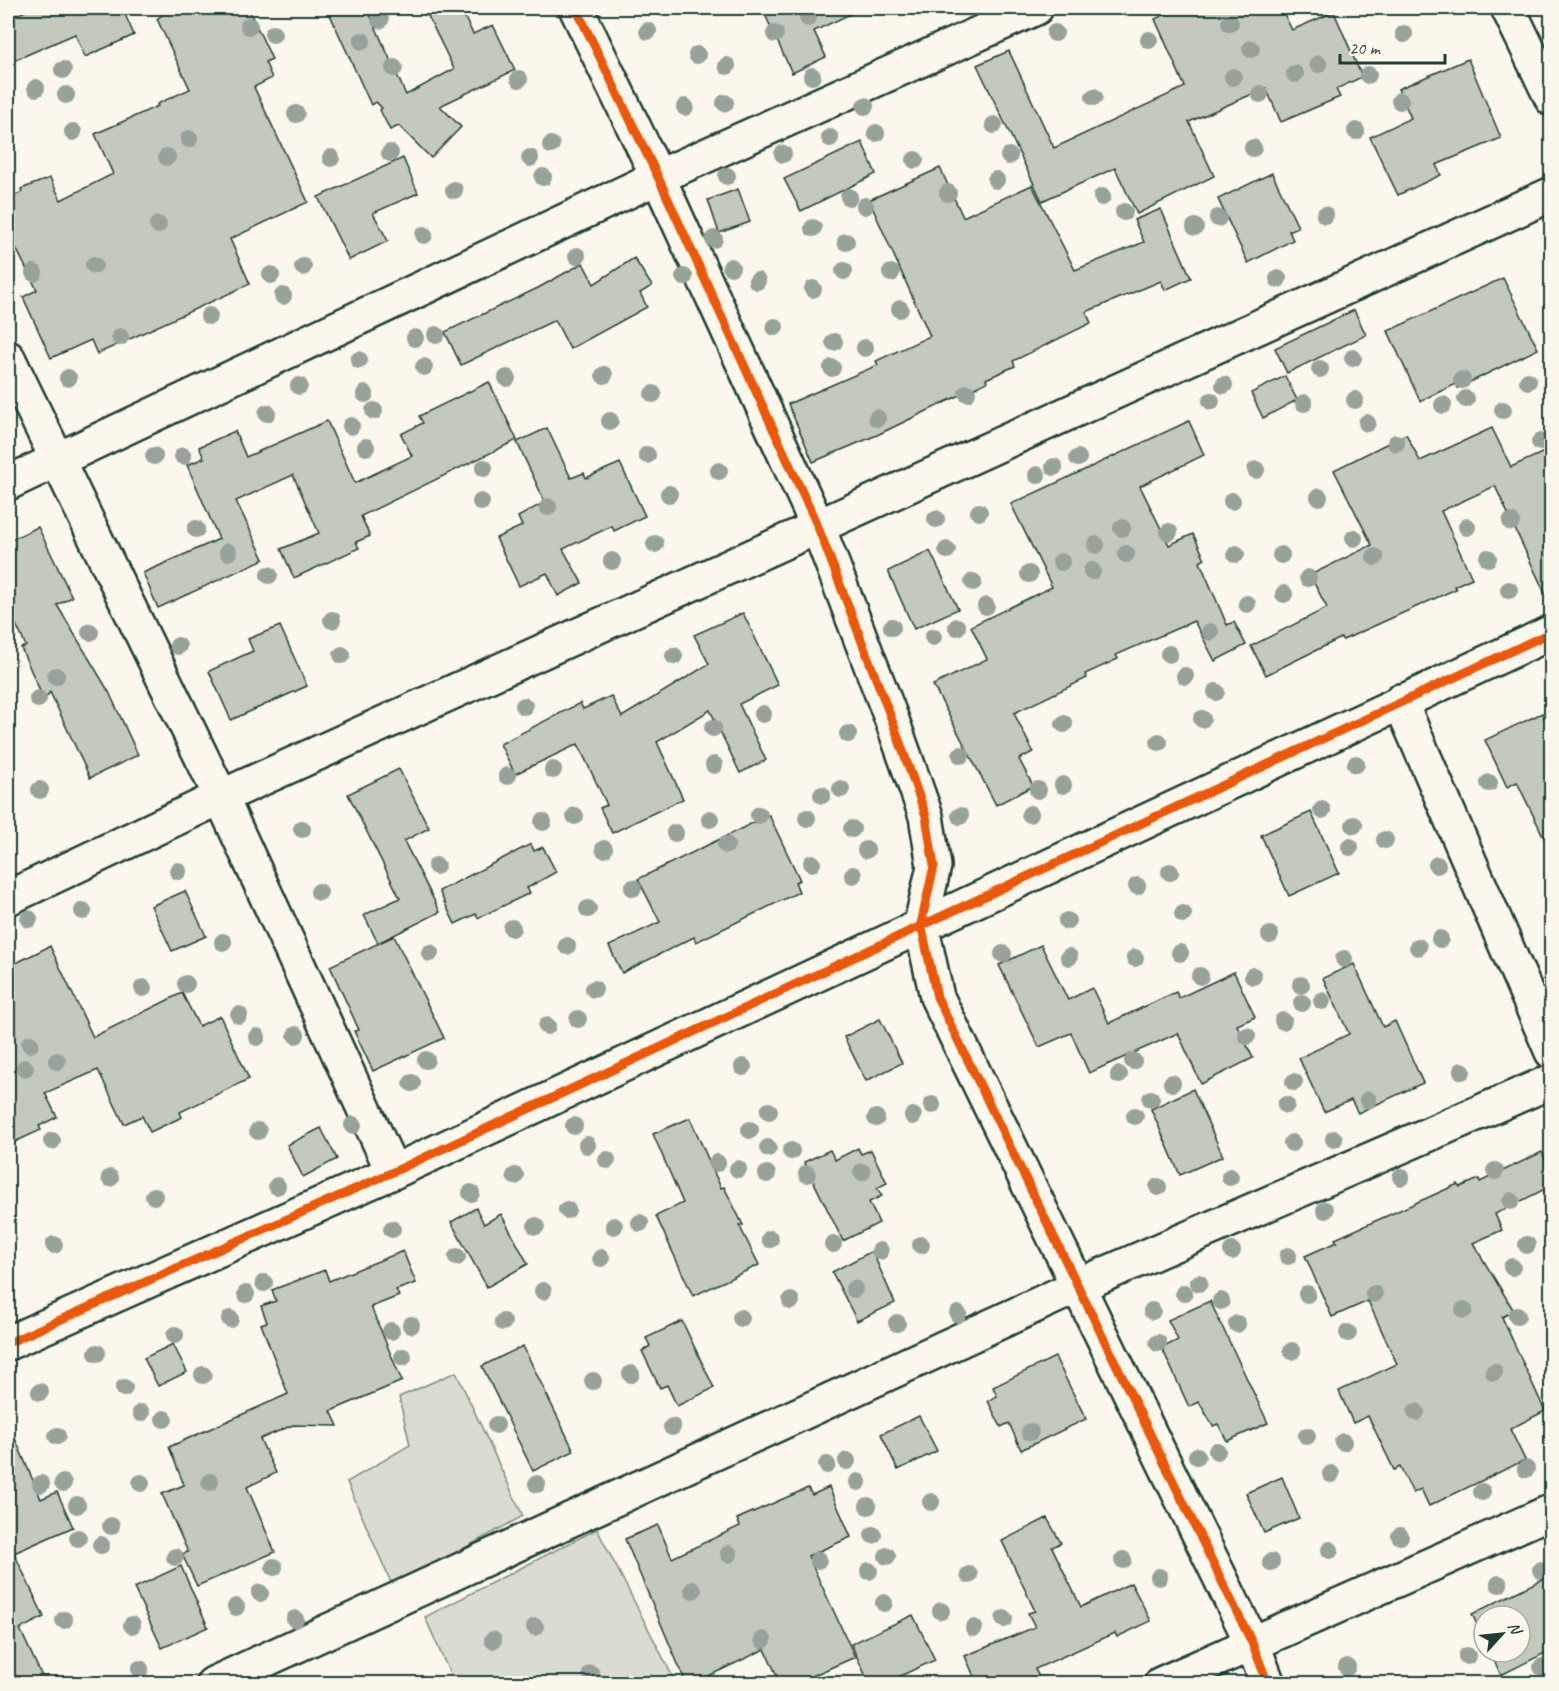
<svg xmlns="http://www.w3.org/2000/svg" width="1559" height="1691" font-family="Caveat,sans-serif">
	<rect width="100%" height="100%" fill="#fbf7ec"/>
	<filter id="ink" filterUnits="userSpaceOnUse"><feTurbulence type="fractalNoise" baseFrequency=".0167" numOctaves="2"/><feDisplacementMap in="SourceGraphic" scale="12" xChannelSelector="R" yChannelSelector="G"/><feConvolveMatrix kernelMatrix="1 2 1 2 8 2 1 2 1" color-interpolation-filters="sRGB"/></filter>
	<g filter="url(#ink)">
		<g fill="#dbdcd1" stroke="#7d8c82" stroke-width="1.5">
			<polygon points="456,1372 523,1516 393,1587 347,1482 410,1445 399,1397"/>
			<polygon points="597,1529 675,1681 670,1684 454,1683 425,1617"/>
		</g>
		<g fill="#c4c9be" stroke="#1f3d34" stroke-width="1.5">
			<polygon points="33,8 135,8 124,12 134,35 85,57 75,34 8,63 8,18"/>
			<polygon points="171,8 248,8 272,59 265,62 272,78 254,87 308,202 230,239 250,284 97,354 91,340 51,358 23,297 37,290 8,232 8,199 22,192 21,189 50,178 61,200 113,174 95,134 158,106 157,104 190,89 157,19"/>
			<polygon points="327,8 367,8 406,95 454,69 424,8 460,8 473,34 493,25 515,70 440,106 461,127 431,158 399,126 390,130 380,110 382,108 376,102 371,105"/>
			<polygon points="762,8 863,8 814,31 826,57 792,73"/>
			<polygon points="1179,8 1281,8 1292,30 1334,12 1362,77 1336,89 1340,97 1281,122 1266,88 1189,122 1214,176 1137,214 1115,168 1042,201 977,65 1009,51 1054,148 1185,87 1155,19"/>
			<polygon points="1468,59 1501,138 1436,165 1441,175 1398,195 1370,137 1411,118 1398,89"/>
			<polygon points="862,142 876,174 801,211 784,179"/>
			<polygon points="403,158 418,193 373,213 388,241 349,260 318,197"/>
			<polygon points="940,168 963,217 1032,185 1075,270 1144,242 1134,220 1161,209 1191,278 1165,290 1161,281 1086,312 1091,323 1013,361 1015,366 986,379 987,382 877,435 813,462 788,404 878,365 876,361 930,336 869,200"/>
			<polygon points="1272,173 1298,227 1289,231 1293,240 1248,263 1218,199"/>
			<polygon points="738,189 750,222 719,233 708,200"/>
			<polygon points="634,258 652,286 640,293 647,307 570,349 555,320 461,365 445,332 538,288 583,263 594,284"/>
			<polygon points="1503,278 1538,349 1458,388 1456,384 1420,401 1388,331"/>
			<polygon points="1354,310 1366,335 1287,373 1275,348"/>
			<polygon points="1285,376 1297,400 1263,418 1251,393"/>
			<polygon points="489,382 517,440 361,516 370,536 356,542 359,548 294,578 281,549 319,533 293,475 236,501 264,559 158,608 143,573 219,539 187,465 204,458 199,447 235,431 246,457 327,421 355,483 412,456 401,434 423,423 419,416"/>
			<polygon points="1189,421 1204,455 1140,486 1169,545 1193,534 1205,559 1200,562 1227,625 1234,622 1246,645 1215,661 1194,621 1116,655 1118,659 1085,674 1087,678 1014,713 1033,752 1019,759 1033,786 996,805 933,685 987,659 971,626 1052,587 1011,504"/>
			<polygon points="547,428 571,478 584,473 586,478 620,463 645,516 614,531 612,526 563,549 582,583 558,596 547,573 519,586 496,538 522,526 518,517 545,502 517,442"/>
			<polygon points="1492,428 1511,467 1551,449 1551,606 1495,486 1441,511 1472,578 1454,586 1456,589 1343,640 1341,638 1266,675 1251,646 1327,608 1310,575 1372,545 1334,470 1406,434 1420,461"/>
			<polygon points="38,527 72,597 57,605 109,692 138,755 90,778 50,692 44,700 21,648 26,646 8,607 8,541"/>
			<polygon points="930,551 958,609 914,629 888,571"/>
			<polygon points="743,613 778,685 739,704 766,760 740,773 710,710 657,742 683,799 612,833 600,808 607,805 578,744 515,774 500,744 580,703 583,709 611,696 622,717 709,664 694,635"/>
			<polygon points="280,626 307,686 231,720 209,671 253,651 248,639"/>
			<polygon points="1542,713 1551,735 1551,852 1517,782 1507,787 1485,740"/>
			<polygon points="399,769 429,828 404,841 440,912 378,943 364,915 400,898 348,794"/>
			<polygon points="1311,812 1339,873 1289,896 1261,835"/>
			<polygon points="769,815 800,880 795,882 799,892 696,942 694,937 622,973 609,946 660,922 638,879"/>
			<polygon points="531,844 534,851 543,847 556,872 527,888 530,893 478,918 476,914 455,924 439,891"/>
			<polygon points="185,891 206,936 172,951 151,906"/>
			<polygon points="394,936 444,1038 373,1071 354,1031 359,1030 330,966"/>
			<polygon points="1041,945 1068,1000 1092,988 1109,1023 1176,992 1179,998 1234,972 1255,1017 1237,1025 1253,1058 1201,1084 1178,1033 1089,1073 1071,1033 1039,1047 999,965"/>
			<polygon points="50,946 93,1037 182,993 199,1026 220,1016 249,1079 180,1112 182,1117 150,1132 142,1116 124,1124 98,1070 45,1093 57,1117 39,1126 41,1130 8,1145 8,967"/>
			<polygon points="1354,964 1383,1027 1395,1021 1423,1083 1358,1113 1351,1100 1324,1112 1299,1058 1349,1034 1323,978"/>
			<polygon points="880,1019 902,1063 866,1081 844,1037"/>
			<polygon points="1193,1089 1223,1156 1180,1175 1151,1109"/>
			<polygon points="690,1118 721,1188 724,1187 743,1225 739,1225 759,1265 693,1296 656,1216 683,1203 653,1134"/>
			<polygon points="321,1128 337,1159 303,1177 287,1145"/>
			<polygon points="858,1148 861,1154 871,1150 887,1183 877,1188 882,1196 869,1202 879,1223 843,1241 804,1162 830,1150 835,1160"/>
			<polygon points="1542,1152 1551,1171 1551,1186 1495,1214 1502,1230 1473,1243 1514,1311 1502,1317 1545,1411 1510,1429 1525,1460 1429,1506 1421,1489 1413,1493 1400,1467 1394,1470 1368,1416 1353,1423 1339,1391 1397,1364 1368,1301 1332,1317 1305,1256 1337,1242 1335,1239 1458,1184 1460,1187 1479,1179 1480,1182"/>
			<polygon points="476,1208 484,1224 501,1214 528,1264 487,1287 451,1222"/>
			<polygon points="403,1251 416,1283 396,1290 399,1296 371,1307 402,1381 331,1411 338,1426 293,1425 260,1439 276,1473 247,1487 275,1552 197,1586 182,1554 188,1552 162,1494 184,1485 169,1447 288,1394 261,1324 267,1322 261,1306 276,1301 272,1290 325,1270 329,1281"/>
			<polygon points="872,1251 895,1303 857,1321 832,1272"/>
			<polygon points="1210,1301 1268,1423 1227,1441 1218,1424 1213,1426 1199,1402 1189,1407 1162,1348 1178,1340 1168,1320"/>
			<polygon points="682,1321 714,1388 677,1406 667,1385 660,1388 642,1351 650,1346 646,1338"/>
			<polygon points="173,1344 187,1372 158,1386 144,1358"/>
			<polygon points="523,1346 574,1451 533,1471 482,1366"/>
			<polygon points="1055,1357 1086,1419 1021,1450 1009,1423 1001,1427 988,1401 997,1396 993,1387"/>
			<polygon points="919,1416 937,1451 898,1470 881,1434"/>
			<polygon points="8,1422 41,1499 57,1492 73,1527 14,1553 44,1617 20,1629 45,1683 8,1683"/>
			<polygon points="1282,1477 1299,1518 1264,1533 1246,1493"/>
			<polygon points="829,1487 851,1537 808,1556 855,1657 796,1683 780,1683 765,1649 694,1683 686,1683 625,1539 658,1525 672,1558 740,1526 737,1519 808,1488 812,1495"/>
			<polygon points="1047,1518 1061,1543 1052,1547 1081,1607 1131,1583 1151,1621 1117,1637 1115,1633 1035,1669 1042,1683 977,1683 965,1656 1035,1627 1028,1613 1035,1611 1002,1541"/>
			<polygon points="181,1566 208,1627 162,1648 134,1588"/>
			<polygon points="1551,1575 1551,1650 1501,1675 1490,1652 1520,1652 1520,1616 1484,1616 1484,1639 1472,1614"/>
			<polygon points="913,1615 935,1660 885,1683 869,1683 851,1644"/>
		</g>
		<g fill="none" stroke-linecap="round" stroke-linejoin="round">
			<defs>
				<g id="minor">
					<polyline points="576,8 658,177 818,527 893,723 926,816 934,866 921,924 937,997 1253,1645 1268,1684"/>
					<polyline points="1508,8 1552,99"/>
					<polyline points="8,358 221,797 393,1172"/>
					<polyline points="8,483 658,177 1036,8"/>
					<polyline points="1400,701 1552,1052"/>
					<polyline points="8,898 221,797 1552,194"/>
					<polyline points="8,1343 393,1172 1552,632"/>
					<polyline points="213,1684 1080,1285 1552,1081"/>
					<polyline points="1161,1684 1552,1511"/>
				</g>
			</defs>
			<use href="#minor" stroke="#1f3d34" stroke-width="38"/>
			<use href="#minor" stroke="#fbf7ec" stroke-width="33"/>
			<defs>
				<g id="cycleway">
					<polyline points="576,8 658,177 818,527 893,723 926,816 934,866 921,924 937,997 1253,1645 1268,1684"/>
					<polyline points="8,1343 393,1172 1552,632"/>
				</g>
			</defs>
			<use href="#cycleway" stroke="#fbf7ec" stroke-width="13"/>
			<use href="#cycleway" stroke="#e8590c" stroke-width="9"/>
		</g>
		<g fill="#97a298">
			<circle cx="808" cy="18" r="9"/>
			<circle cx="380" cy="20" r="9"/>
			<circle cx="1230" cy="23" r="9"/>
			<circle cx="249" cy="26" r="9"/>
			<circle cx="648" cy="31" r="9"/>
			<circle cx="1055" cy="33" r="9"/>
			<circle cx="273" cy="34" r="9"/>
			<circle cx="775" cy="34" r="9"/>
			<circle cx="1404" cy="34" r="9"/>
			<circle cx="1149" cy="40" r="9"/>
			<circle cx="362" cy="41" r="9"/>
			<circle cx="1251" cy="49" r="9"/>
			<circle cx="697" cy="55" r="9"/>
			<circle cx="1318" cy="64" r="9"/>
			<circle cx="727" cy="66" r="9"/>
			<circle cx="394" cy="68" r="9"/>
			<circle cx="63" cy="70" r="9"/>
			<circle cx="1295" cy="74" r="9"/>
			<circle cx="1368" cy="75" r="9"/>
			<circle cx="812" cy="76" r="9"/>
			<circle cx="1233" cy="77" r="9"/>
			<circle cx="519" cy="79" r="9"/>
			<circle cx="36" cy="88" r="9"/>
			<circle cx="1260" cy="94" r="9"/>
			<circle cx="66" cy="95" r="9"/>
			<circle cx="1094" cy="97" r="9"/>
			<circle cx="1400" cy="101" r="9"/>
			<circle cx="725" cy="103" r="9"/>
			<circle cx="865" cy="106" r="9"/>
			<circle cx="685" cy="107" r="9"/>
			<circle cx="296" cy="114" r="9"/>
			<circle cx="994" cy="125" r="9"/>
			<circle cx="1356" cy="131" r="9"/>
			<circle cx="73" cy="132" r="9"/>
			<circle cx="876" cy="133" r="9"/>
			<circle cx="830" cy="138" r="9"/>
			<circle cx="189" cy="139" r="9"/>
			<circle cx="551" cy="145" r="9"/>
			<circle cx="1253" cy="148" r="9"/>
			<circle cx="390" cy="153" r="9"/>
			<circle cx="783" cy="154" r="9"/>
			<circle cx="1009" cy="156" r="9"/>
			<circle cx="167" cy="157" r="9"/>
			<circle cx="331" cy="158" r="9"/>
			<circle cx="530" cy="158" r="9"/>
			<circle cx="915" cy="160" r="9"/>
			<circle cx="727" cy="176" r="9"/>
			<circle cx="543" cy="177" r="9"/>
			<circle cx="996" cy="180" r="9"/>
			<circle cx="454" cy="190" r="9"/>
			<circle cx="948" cy="193" r="9"/>
			<circle cx="849" cy="197" r="9"/>
			<circle cx="1102" cy="197" r="9"/>
			<circle cx="865" cy="206" r="9"/>
			<circle cx="1124" cy="212" r="9"/>
			<circle cx="1325" cy="215" r="9"/>
			<circle cx="1218" cy="218" r="9"/>
			<circle cx="158" cy="225" r="9"/>
			<circle cx="1195" cy="227" r="9"/>
			<circle cx="813" cy="228" r="9"/>
			<circle cx="424" cy="235" r="9"/>
			<circle cx="714" cy="239" r="9"/>
			<circle cx="846" cy="242" r="9"/>
			<circle cx="577" cy="256" r="9"/>
			<circle cx="94" cy="265" r="9"/>
			<circle cx="303" cy="267" r="9"/>
			<circle cx="731" cy="267" r="9"/>
			<circle cx="844" cy="271" r="9"/>
			<circle cx="34" cy="273" r="9"/>
			<circle cx="891" cy="273" r="9"/>
			<circle cx="271" cy="275" r="9"/>
			<circle cx="684" cy="277" r="9"/>
			<circle cx="1278" cy="279" r="9"/>
			<circle cx="757" cy="281" r="9"/>
			<circle cx="813" cy="289" r="9"/>
			<circle cx="283" cy="296" r="9"/>
			<circle cx="900" cy="309" r="9"/>
			<circle cx="209" cy="316" r="9"/>
			<circle cx="775" cy="327" r="9"/>
			<circle cx="436" cy="335" r="9"/>
			<circle cx="120" cy="337" r="9"/>
			<circle cx="415" cy="338" r="9"/>
			<circle cx="834" cy="342" r="9"/>
			<circle cx="865" cy="348" r="9"/>
			<circle cx="1353" cy="358" r="9"/>
			<circle cx="359" cy="360" r="9"/>
			<circle cx="424" cy="367" r="9"/>
			<circle cx="832" cy="368" r="9"/>
			<circle cx="1320" cy="369" r="9"/>
			<circle cx="604" cy="375" r="9"/>
			<circle cx="68" cy="378" r="9"/>
			<circle cx="507" cy="378" r="9"/>
			<circle cx="1462" cy="380" r="9"/>
			<circle cx="1528" cy="381" r="9"/>
			<circle cx="1224" cy="385" r="9"/>
			<circle cx="299" cy="386" r="9"/>
			<circle cx="967" cy="393" r="9"/>
			<circle cx="365" cy="394" r="9"/>
			<circle cx="653" cy="394" r="9"/>
			<circle cx="1466" cy="399" r="9"/>
			<circle cx="1355" cy="400" r="9"/>
			<circle cx="1211" cy="401" r="9"/>
			<circle cx="1304" cy="403" r="9"/>
			<circle cx="1443" cy="405" r="9"/>
			<circle cx="1503" cy="410" r="9"/>
			<circle cx="374" cy="411" r="9"/>
			<circle cx="267" cy="413" r="9"/>
			<circle cx="877" cy="418" r="9"/>
			<circle cx="610" cy="421" r="9"/>
			<circle cx="1367" cy="423" r="9"/>
			<circle cx="351" cy="426" r="9"/>
			<circle cx="1540" cy="442" r="9"/>
			<circle cx="1396" cy="443" r="9"/>
			<circle cx="366" cy="447" r="9"/>
			<circle cx="647" cy="455" r="9"/>
			<circle cx="154" cy="456" r="9"/>
			<circle cx="183" cy="456" r="9"/>
			<circle cx="1078" cy="458" r="9"/>
			<circle cx="1054" cy="467" r="9"/>
			<circle cx="484" cy="468" r="9"/>
			<circle cx="1256" cy="470" r="9"/>
			<circle cx="719" cy="471" r="9"/>
			<circle cx="1037" cy="475" r="9"/>
			<circle cx="669" cy="494" r="9"/>
			<circle cx="1319" cy="497" r="9"/>
			<circle cx="1232" cy="501" r="9"/>
			<circle cx="481" cy="502" r="9"/>
			<circle cx="548" cy="507" r="9"/>
			<circle cx="979" cy="512" r="9"/>
			<circle cx="936" cy="519" r="9"/>
			<circle cx="1511" cy="522" r="9"/>
			<circle cx="1467" cy="527" r="9"/>
			<circle cx="1122" cy="528" r="9"/>
			<circle cx="196" cy="529" r="9"/>
			<circle cx="1169" cy="532" r="9"/>
			<circle cx="1354" cy="538" r="9"/>
			<circle cx="655" cy="544" r="9"/>
			<circle cx="1096" cy="545" r="9"/>
			<circle cx="947" cy="550" r="9"/>
			<circle cx="228" cy="552" r="9"/>
			<circle cx="1126" cy="554" r="9"/>
			<circle cx="1236" cy="554" r="9"/>
			<circle cx="1281" cy="555" r="9"/>
			<circle cx="1375" cy="557" r="9"/>
			<circle cx="1488" cy="558" r="9"/>
			<circle cx="612" cy="561" r="9"/>
			<circle cx="1061" cy="562" r="9"/>
			<circle cx="1092" cy="571" r="9"/>
			<circle cx="1029" cy="574" r="9"/>
			<circle cx="269" cy="575" r="9"/>
			<circle cx="1308" cy="578" r="9"/>
			<circle cx="973" cy="582" r="9"/>
			<circle cx="1509" cy="590" r="9"/>
			<circle cx="1284" cy="594" r="9"/>
			<circle cx="1247" cy="604" r="9"/>
			<circle cx="986" cy="606" r="9"/>
			<circle cx="332" cy="620" r="9"/>
			<circle cx="892" cy="627" r="9"/>
			<circle cx="957" cy="627" r="9"/>
			<circle cx="90" cy="632" r="9"/>
			<circle cx="1210" cy="632" r="9"/>
			<circle cx="933" cy="637" r="9"/>
			<circle cx="178" cy="646" r="9"/>
			<circle cx="1169" cy="654" r="9"/>
			<circle cx="342" cy="655" r="9"/>
			<circle cx="674" cy="656" r="9"/>
			<circle cx="56" cy="676" r="9"/>
			<circle cx="1185" cy="676" r="9"/>
			<circle cx="1216" cy="692" r="9"/>
			<circle cx="38" cy="699" r="9"/>
			<circle cx="524" cy="706" r="9"/>
			<circle cx="763" cy="714" r="9"/>
			<circle cx="1202" cy="719" r="9"/>
			<circle cx="1064" cy="724" r="9"/>
			<circle cx="713" cy="728" r="9"/>
			<circle cx="848" cy="734" r="9"/>
			<circle cx="1159" cy="742" r="9"/>
			<circle cx="961" cy="755" r="9"/>
			<circle cx="1356" cy="764" r="9"/>
			<circle cx="714" cy="765" r="9"/>
			<circle cx="553" cy="770" r="9"/>
			<circle cx="507" cy="776" r="9"/>
			<circle cx="1489" cy="783" r="9"/>
			<circle cx="1063" cy="785" r="9"/>
			<circle cx="841" cy="789" r="9"/>
			<circle cx="40" cy="790" r="9"/>
			<circle cx="1038" cy="790" r="9"/>
			<circle cx="822" cy="795" r="9"/>
			<circle cx="1322" cy="810" r="9"/>
			<circle cx="1030" cy="814" r="9"/>
			<circle cx="759" cy="815" r="9"/>
			<circle cx="575" cy="816" r="9"/>
			<circle cx="960" cy="816" r="9"/>
			<circle cx="807" cy="818" r="9"/>
			<circle cx="710" cy="819" r="9"/>
			<circle cx="543" cy="822" r="9"/>
			<circle cx="1354" cy="825" r="9"/>
			<circle cx="302" cy="829" r="9"/>
			<circle cx="852" cy="829" r="9"/>
			<circle cx="675" cy="833" r="9"/>
			<circle cx="1385" cy="840" r="9"/>
			<circle cx="726" cy="845" r="9"/>
			<circle cx="1350" cy="847" r="9"/>
			<circle cx="604" cy="849" r="9"/>
			<circle cx="866" cy="850" r="9"/>
			<circle cx="812" cy="863" r="9"/>
			<circle cx="1437" cy="865" r="9"/>
			<circle cx="436" cy="866" r="9"/>
			<circle cx="178" cy="871" r="9"/>
			<circle cx="1170" cy="872" r="9"/>
			<circle cx="853" cy="875" r="9"/>
			<circle cx="1137" cy="886" r="9"/>
			<circle cx="633" cy="888" r="9"/>
			<circle cx="319" cy="892" r="9"/>
			<circle cx="588" cy="909" r="9"/>
			<circle cx="83" cy="911" r="9"/>
			<circle cx="1183" cy="914" r="9"/>
			<circle cx="29" cy="919" r="9"/>
			<circle cx="1067" cy="921" r="9"/>
			<circle cx="512" cy="928" r="9"/>
			<circle cx="1270" cy="935" r="9"/>
			<circle cx="1440" cy="939" r="9"/>
			<circle cx="223" cy="942" r="9"/>
			<circle cx="567" cy="946" r="9"/>
			<circle cx="1418" cy="947" r="9"/>
			<circle cx="430" cy="953" r="9"/>
			<circle cx="1180" cy="953" r="9"/>
			<circle cx="1003" cy="954" r="9"/>
			<circle cx="1069" cy="957" r="9"/>
			<circle cx="1135" cy="958" r="9"/>
			<circle cx="1344" cy="959" r="9"/>
			<circle cx="1200" cy="976" r="9"/>
			<circle cx="1253" cy="976" r="9"/>
			<circle cx="186" cy="984" r="9"/>
			<circle cx="1301" cy="985" r="9"/>
			<circle cx="143" cy="988" r="9"/>
			<circle cx="594" cy="989" r="9"/>
			<circle cx="1322" cy="1001" r="9"/>
			<circle cx="1302" cy="1003" r="9"/>
			<circle cx="239" cy="1015" r="9"/>
			<circle cx="578" cy="1019" r="9"/>
			<circle cx="1283" cy="1021" r="9"/>
			<circle cx="547" cy="1026" r="9"/>
			<circle cx="296" cy="1035" r="9"/>
			<circle cx="1247" cy="1036" r="9"/>
			<circle cx="257" cy="1037" r="9"/>
			<circle cx="30" cy="1044" r="9"/>
			<circle cx="426" cy="1060" r="9"/>
			<circle cx="57" cy="1061" r="9"/>
			<circle cx="1133" cy="1061" r="9"/>
			<circle cx="743" cy="1067" r="9"/>
			<circle cx="25" cy="1068" r="9"/>
			<circle cx="1462" cy="1071" r="9"/>
			<circle cx="1119" cy="1075" r="9"/>
			<circle cx="1294" cy="1082" r="9"/>
			<circle cx="412" cy="1083" r="9"/>
			<circle cx="1172" cy="1083" r="9"/>
			<circle cx="1151" cy="1099" r="9"/>
			<circle cx="1368" cy="1100" r="9"/>
			<circle cx="932" cy="1105" r="9"/>
			<circle cx="1286" cy="1105" r="9"/>
			<circle cx="769" cy="1111" r="9"/>
			<circle cx="913" cy="1116" r="9"/>
			<circle cx="1135" cy="1116" r="9"/>
			<circle cx="876" cy="1118" r="9"/>
			<circle cx="353" cy="1125" r="9"/>
			<circle cx="574" cy="1126" r="9"/>
			<circle cx="750" cy="1130" r="9"/>
			<circle cx="258" cy="1131" r="9"/>
			<circle cx="1334" cy="1139" r="9"/>
			<circle cx="52" cy="1141" r="9"/>
			<circle cx="1292" cy="1143" r="9"/>
			<circle cx="587" cy="1145" r="9"/>
			<circle cx="768" cy="1148" r="9"/>
			<circle cx="791" cy="1151" r="9"/>
			<circle cx="607" cy="1160" r="9"/>
			<circle cx="717" cy="1163" r="9"/>
			<circle cx="738" cy="1169" r="9"/>
			<circle cx="1495" cy="1171" r="9"/>
			<circle cx="862" cy="1172" r="9"/>
			<circle cx="767" cy="1174" r="9"/>
			<circle cx="807" cy="1174" r="9"/>
			<circle cx="515" cy="1176" r="9"/>
			<circle cx="1230" cy="1177" r="9"/>
			<circle cx="1401" cy="1177" r="9"/>
			<circle cx="110" cy="1178" r="9"/>
			<circle cx="277" cy="1186" r="9"/>
			<circle cx="1158" cy="1187" r="9"/>
			<circle cx="471" cy="1193" r="9"/>
			<circle cx="154" cy="1196" r="9"/>
			<circle cx="1511" cy="1201" r="9"/>
			<circle cx="567" cy="1210" r="9"/>
			<circle cx="1325" cy="1210" r="9"/>
			<circle cx="640" cy="1223" r="9"/>
			<circle cx="536" cy="1226" r="9"/>
			<circle cx="614" cy="1226" r="9"/>
			<circle cx="392" cy="1229" r="9"/>
			<circle cx="770" cy="1239" r="9"/>
			<circle cx="833" cy="1244" r="9"/>
			<circle cx="54" cy="1245" r="9"/>
			<circle cx="921" cy="1245" r="9"/>
			<circle cx="1527" cy="1245" r="9"/>
			<circle cx="880" cy="1251" r="9"/>
			<circle cx="1232" cy="1251" r="9"/>
			<circle cx="1288" cy="1256" r="9"/>
			<circle cx="457" cy="1257" r="9"/>
			<circle cx="601" cy="1258" r="9"/>
			<circle cx="1512" cy="1267" r="9"/>
			<circle cx="264" cy="1283" r="9"/>
			<circle cx="1199" cy="1283" r="9"/>
			<circle cx="854" cy="1289" r="9"/>
			<circle cx="543" cy="1291" r="9"/>
			<circle cx="1184" cy="1293" r="9"/>
			<circle cx="246" cy="1294" r="9"/>
			<circle cx="1307" cy="1294" r="9"/>
			<circle cx="1374" cy="1294" r="9"/>
			<circle cx="791" cy="1301" r="9"/>
			<circle cx="1221" cy="1301" r="9"/>
			<circle cx="1464" cy="1310" r="9"/>
			<circle cx="1152" cy="1311" r="9"/>
			<circle cx="958" cy="1314" r="9"/>
			<circle cx="1517" cy="1316" r="9"/>
			<circle cx="741" cy="1318" r="9"/>
			<circle cx="230" cy="1319" r="9"/>
			<circle cx="503" cy="1322" r="9"/>
			<circle cx="897" cy="1323" r="9"/>
			<circle cx="1237" cy="1324" r="9"/>
			<circle cx="411" cy="1325" r="9"/>
			<circle cx="391" cy="1331" r="9"/>
			<circle cx="1348" cy="1333" r="9"/>
			<circle cx="175" cy="1335" r="9"/>
			<circle cx="1158" cy="1343" r="9"/>
			<circle cx="1292" cy="1351" r="9"/>
			<circle cx="97" cy="1353" r="9"/>
			<circle cx="403" cy="1357" r="9"/>
			<circle cx="1494" cy="1372" r="9"/>
			<circle cx="631" cy="1374" r="9"/>
			<circle cx="203" cy="1375" r="9"/>
			<circle cx="593" cy="1381" r="9"/>
			<circle cx="124" cy="1388" r="9"/>
			<circle cx="40" cy="1392" r="9"/>
			<circle cx="1416" cy="1412" r="9"/>
			<circle cx="141" cy="1413" r="9"/>
			<circle cx="164" cy="1419" r="9"/>
			<circle cx="496" cy="1425" r="9"/>
			<circle cx="672" cy="1427" r="9"/>
			<circle cx="1030" cy="1432" r="9"/>
			<circle cx="57" cy="1436" r="9"/>
			<circle cx="1307" cy="1436" r="9"/>
			<circle cx="1343" cy="1442" r="9"/>
			<circle cx="1217" cy="1451" r="9"/>
			<circle cx="1197" cy="1456" r="9"/>
			<circle cx="847" cy="1461" r="9"/>
			<circle cx="827" cy="1465" r="9"/>
			<circle cx="1526" cy="1469" r="9"/>
			<circle cx="1331" cy="1474" r="9"/>
			<circle cx="210" cy="1482" r="9"/>
			<circle cx="858" cy="1482" r="9"/>
			<circle cx="63" cy="1483" r="9"/>
			<circle cx="141" cy="1483" r="9"/>
			<circle cx="41" cy="1484" r="9"/>
			<circle cx="537" cy="1484" r="9"/>
			<circle cx="1482" cy="1492" r="9"/>
			<circle cx="931" cy="1502" r="9"/>
			<circle cx="77" cy="1505" r="9"/>
			<circle cx="868" cy="1506" r="9"/>
			<circle cx="111" cy="1526" r="9"/>
			<circle cx="873" cy="1535" r="9"/>
			<circle cx="1400" cy="1536" r="9"/>
			<circle cx="78" cy="1538" r="9"/>
			<circle cx="101" cy="1545" r="9"/>
			<circle cx="1330" cy="1550" r="9"/>
			<circle cx="729" cy="1554" r="9"/>
			<circle cx="887" cy="1556" r="9"/>
			<circle cx="175" cy="1557" r="9"/>
			<circle cx="818" cy="1560" r="9"/>
			<circle cx="1123" cy="1560" r="9"/>
			<circle cx="1271" cy="1562" r="9"/>
			<circle cx="274" cy="1567" r="9"/>
			<circle cx="1541" cy="1570" r="9"/>
			<circle cx="869" cy="1571" r="9"/>
			<circle cx="969" cy="1575" r="9"/>
			<circle cx="1159" cy="1577" r="9"/>
			<circle cx="1499" cy="1584" r="9"/>
			<circle cx="693" cy="1590" r="9"/>
			<circle cx="260" cy="1593" r="9"/>
			<circle cx="884" cy="1603" r="9"/>
			<circle cx="236" cy="1607" r="9"/>
			<circle cx="941" cy="1611" r="9"/>
			<circle cx="295" cy="1619" r="9"/>
			<circle cx="1004" cy="1619" r="9"/>
			<circle cx="64" cy="1620" r="9"/>
			<circle cx="132" cy="1625" r="9"/>
			<circle cx="535" cy="1627" r="9"/>
			<circle cx="974" cy="1628" r="9"/>
			<circle cx="493" cy="1640" r="9"/>
			<circle cx="763" cy="1640" r="9"/>
			<circle cx="1467" cy="1656" r="9"/>
			<circle cx="1347" cy="1667" r="9"/>
			<circle cx="1542" cy="1667" r="9"/>
			<circle cx="140" cy="1669" r="9"/>
			<circle cx="591" cy="1674" r="9"/>
		</g>
	</g>
	<rect width="1559" height="1691" fill="none" stroke="#fbf7ec" stroke-width="30"/>
	<rect x="15" y="15" width="1529" height="1661" fill="none" stroke="#1f3d34" stroke-width="2" filter="url(#ink)"/>
	<g transform="translate(1502 1634) rotate(63)"><circle r="28" fill="#fbf7ec" stroke="#a3ada2" stroke-width="1.5"/>
	<path d="M0-4.5L10 22L0 15L-10 22Z" fill="#1f3d34"/>
	<text y="-9" font-size="16" font-weight="bold" text-anchor="middle" fill="#1f3d34">N</text>
	</g>
	<path d="M1340 54v9h105v-9" fill="none" stroke="#1f3d34" stroke-width="3"/>
	<text x="1349" y="54" font-size="18" fill="#1f3d34" stroke="#fbf7ec" stroke-width="4.5" paint-order="stroke">20 m</text>
</svg>
